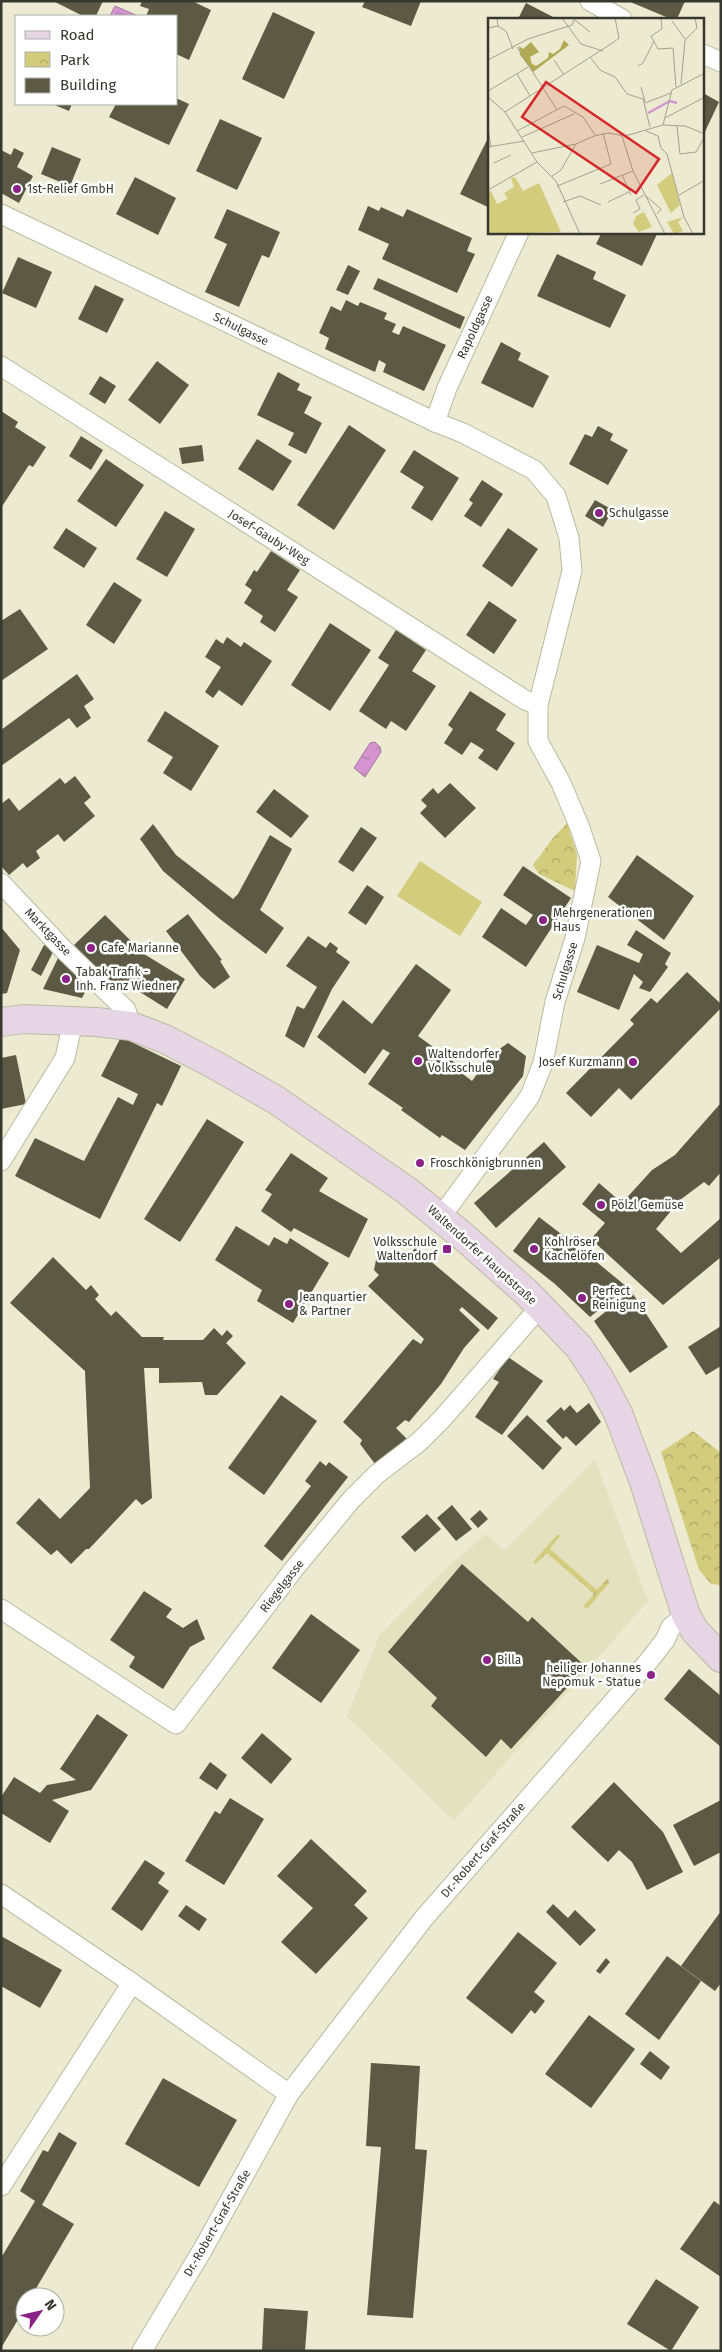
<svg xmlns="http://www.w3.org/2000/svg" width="722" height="2352" font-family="'Fira Sans',sans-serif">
	<defs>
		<pattern id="grass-tufts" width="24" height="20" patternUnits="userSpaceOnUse" patternTransform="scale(1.25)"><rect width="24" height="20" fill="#d3cc7d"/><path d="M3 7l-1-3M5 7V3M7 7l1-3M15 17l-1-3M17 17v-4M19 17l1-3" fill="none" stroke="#aca667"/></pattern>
		<pattern id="park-crowns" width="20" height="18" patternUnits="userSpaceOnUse" patternTransform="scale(1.25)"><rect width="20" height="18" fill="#d3cc7d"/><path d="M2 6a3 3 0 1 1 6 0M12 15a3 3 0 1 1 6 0" fill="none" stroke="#aca667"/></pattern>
		<pattern id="water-ripples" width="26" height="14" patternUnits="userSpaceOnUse" patternTransform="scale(1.25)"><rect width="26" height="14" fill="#d594d0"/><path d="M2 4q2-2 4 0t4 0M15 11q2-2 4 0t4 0" fill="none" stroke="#ae7aa9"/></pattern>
	</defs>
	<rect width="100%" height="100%" fill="#ecead0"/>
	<polygon fill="#e3e1bf" points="595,1459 648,1601 454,1821 347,1716 380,1634 452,1563 486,1534 504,1550"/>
	<polygon fill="url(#grass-tufts)" points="557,1535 561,1535 550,1549 597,1590 608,1578 609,1583 588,1608 583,1607 594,1594 547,1553 535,1564 534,1561"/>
	<g fill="url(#park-crowns)">
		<polygon points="567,823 577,854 575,891 539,874 533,865 553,838"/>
		<polygon points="693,1431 721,1453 720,1585 711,1584 699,1570 661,1452"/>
	</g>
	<g fill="#d3cc7d">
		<polygon points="560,836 566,839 544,870 539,866"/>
		<polygon points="420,861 482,902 460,936 397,896"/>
	</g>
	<g fill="url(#water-ripples)" stroke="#a6789f">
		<polygon points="115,6 138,16 110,16"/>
		<polygon points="375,742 380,747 381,752 365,777 354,768 370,743"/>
	</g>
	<g fill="#5c5a44">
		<polygon points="53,1 103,1 96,16 83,16"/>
		<polygon points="142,1 192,1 211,10 189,60 176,54 176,16 146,16 149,9 140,6"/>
		<polygon points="365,1 421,1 411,26 362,7"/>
		<polygon points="628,1 685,1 677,19 671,19"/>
		<polygon points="526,3 557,19 518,19"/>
		<polygon points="273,12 315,32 284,99 242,79"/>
		<polygon points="703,93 719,102 703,136"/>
		<polygon points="176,98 189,104 169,145 109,117 116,104 176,104"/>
		<polygon points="52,104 72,104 69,111"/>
		<polygon points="220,119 262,138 237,190 196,171"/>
		<polygon points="490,134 490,208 460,194"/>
		<polygon points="52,147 81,159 70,186 41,174"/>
		<polygon points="14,148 24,153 17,167 33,176 19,203 1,193 1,150 11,155"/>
		<polygon points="135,177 176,198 158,235 116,214"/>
		<polygon points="368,206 379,211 381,207 403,217 407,209 472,238 467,251 475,254 457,293 382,259 389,244 358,230"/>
		<polygon points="227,209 280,232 269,258 262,255 239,307 205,292 227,244 214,238"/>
		<polygon points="602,232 658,232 642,266 596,244"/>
		<polygon points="557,254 596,272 593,279 626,295 610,328 537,296"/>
		<polygon points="18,257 52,272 36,308 2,293"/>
		<polygon points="348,265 360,271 348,295 336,290"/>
		<polygon points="378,278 465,317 460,329 373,289"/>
		<polygon points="95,285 124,299 107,333 78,319"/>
		<polygon points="346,300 358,306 360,302 387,313 384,319 396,324 392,332 399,335 403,326 446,345 424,391 383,372 386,364 379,360 375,372 325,349 329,338 319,333 331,306 341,311"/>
		<polygon points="501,342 521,353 518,360 549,376 533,408 481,383"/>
		<polygon points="157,361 189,385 160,424 128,400"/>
		<polygon points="278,372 300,384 297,390 312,397 304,413 322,423 306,454 288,445 294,433 257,415"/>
		<polygon points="100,376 116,386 105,404 89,394"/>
		<polygon points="1,411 18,422 15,427 46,447 33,467 29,465 1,508"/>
		<polygon points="349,425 386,450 334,530 297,505"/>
		<polygon points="598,426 613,434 610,440 628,450 608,485 569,464 585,434 592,437"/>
		<polygon points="81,436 103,450 91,470 69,456"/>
		<polygon points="257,439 292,461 273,491 238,469"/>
		<polygon points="202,445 204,461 182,464 179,448"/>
		<polygon points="414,450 459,478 432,521 411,508 424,487 400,472"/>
		<polygon points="106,459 144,485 116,527 77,501"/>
		<polygon points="482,480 503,494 481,527 464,516 473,503 469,500"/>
		<polygon points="595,500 613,510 603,527 585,516"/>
		<polygon points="165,511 195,529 167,577 136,559"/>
		<polygon points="66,528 97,548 84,568 53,548"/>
		<polygon points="508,528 538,549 512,587 482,566"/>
		<polygon points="271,551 300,570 287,590 298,597 275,632 260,622 263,616 244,603 252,590 245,585 254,570 257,572"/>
		<polygon points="114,582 142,600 114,644 86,625"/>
		<polygon points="489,601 517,620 494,654 466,635"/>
		<polygon points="20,609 48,649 1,681 1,621"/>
		<polygon points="330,623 371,650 330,711 291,685"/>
		<polygon points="396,630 426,650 412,671 436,686 406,731 391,721 386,729 359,711 389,665 378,658"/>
		<polygon points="227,637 241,647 244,642 272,661 242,706 219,690 213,698 205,692 221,667 205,657 216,639 223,644"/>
		<polygon points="77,674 94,699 84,706 91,718 77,728 69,718 1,766 1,730"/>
		<polygon points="470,691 506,714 496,730 515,743 497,771 478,758 484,750 471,742 462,755 444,743 453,729 448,725"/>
		<polygon points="165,711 219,746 191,791 163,773 173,757 147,741"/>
		<polygon points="75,776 91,797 84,803 95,816 64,842 58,834 36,851 40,858 27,868 23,863 9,875 1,866 1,804 9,798 19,811 60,778 65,784"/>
		<polygon points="450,783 476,808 445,838 420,813 427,806 421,800 433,788 438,794"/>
		<polygon points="274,789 309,816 291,838 256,812"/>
		<polygon points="153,824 176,855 233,899 238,894 270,835 292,849 260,910 284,928 266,954 220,919 163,871 140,839"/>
		<polygon points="361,827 377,838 353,872 338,862"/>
		<polygon points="637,855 694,896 664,940 608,897"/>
		<polygon points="523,866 571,898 526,967 482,937 501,908 526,925 533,915 503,895"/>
		<polygon points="367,885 384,897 366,925 348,913"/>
		<polygon points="188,914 222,960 220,961 230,977 214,989 200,976 166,931"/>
		<polygon points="105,915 144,954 185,979 167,1009 124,982 116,989 74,945"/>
		<polygon points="1,927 20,950 7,993 1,994"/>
		<polygon points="636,930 671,953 665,964 668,967 650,992 639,988 643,982 634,974 619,1010 577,992 597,945 639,963 643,954 627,945"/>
		<polygon points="308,936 326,948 330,942 338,948 336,952 350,962 332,989 304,1048 285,1036 297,1006 304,1009 317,987 286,966"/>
		<polygon points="44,945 54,950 41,976 31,970"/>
		<polygon points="59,956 89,984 82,998 43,989"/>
		<polygon points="416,964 451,990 418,1036 458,1065 455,1068 472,1081 491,1055 508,1043 526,1056 523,1076 465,1150 442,1135 440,1138 401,1110 403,1108 368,1084 390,1053 383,1049 365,1074 317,1037 343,1000 372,1024"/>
		<polygon points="687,972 721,1004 721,1008 631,1100 619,1088 591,1117 566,1093 634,1024 630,1020 651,998 657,1003"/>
		<polygon points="121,1037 181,1066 162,1106 157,1103 100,1219 15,1176 35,1138 84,1161 118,1097 133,1105 138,1094 101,1076"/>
		<polygon points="16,1055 26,1104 1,1109 1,1058"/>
		<polygon points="720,1104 721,1172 709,1186 704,1182 680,1200 656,1229 681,1253 721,1218 721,1257 663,1305 591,1239 605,1223 582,1204 599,1183 622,1203 652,1170 675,1155"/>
		<polygon points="207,1119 244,1142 180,1242 144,1219"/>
		<polygon points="544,1142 566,1167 496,1228 474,1203"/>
		<polygon points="291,1153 328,1178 319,1191 368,1219 349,1258 294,1228 291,1232 261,1211 272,1194 265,1190"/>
		<polygon points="539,1217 582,1250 627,1287 590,1317 555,1284 513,1251"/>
		<polygon points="236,1226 269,1246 274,1237 287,1244 290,1238 329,1263 293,1323 257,1301 262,1290 215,1260"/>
		<polygon points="415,1248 498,1318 488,1330 462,1307 459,1310 480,1330 464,1348 441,1384 409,1422 405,1420 396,1428 407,1439 375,1464 360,1444 362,1440 343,1422 413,1339 421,1344 424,1339 368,1286 379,1275 374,1270 378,1250 389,1259 395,1252 406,1259"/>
		<polygon points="53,1257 86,1290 91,1285 99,1295 95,1299 111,1316 116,1311 142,1337 164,1337 163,1340 203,1340 214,1328 222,1336 227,1330 233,1336 226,1343 246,1363 217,1395 205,1395 202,1382 159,1383 159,1368 144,1368 152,1498 142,1505 136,1499 89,1549 86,1549 71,1564 57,1550 51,1555 16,1523 39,1498 60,1519 90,1488 85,1371 10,1303"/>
		<polygon points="631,1291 668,1347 630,1373 594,1321"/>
		<polygon points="721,1326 721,1366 706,1375 688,1347"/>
		<polygon points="508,1357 543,1381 502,1435 475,1417 499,1382 493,1379"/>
		<polygon points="281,1395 317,1421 264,1495 228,1468"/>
		<polygon points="589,1403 601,1422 576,1446 566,1436 563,1439 546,1421 561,1407 564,1411 570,1405 577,1413"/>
		<polygon points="527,1415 562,1448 543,1470 507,1436"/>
		<polygon points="320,1461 326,1466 329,1462 348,1477 282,1561 264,1546 311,1486 305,1481"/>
		<polygon points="452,1505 472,1529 456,1541 437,1518"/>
		<polygon points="480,1510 488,1519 478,1528 470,1519"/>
		<polygon points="427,1514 441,1529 415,1552 401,1537"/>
		<polygon points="462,1564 528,1622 532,1617 586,1667 511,1749 501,1739 486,1757 431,1706 437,1698 388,1652"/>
		<polygon points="144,1591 172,1609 166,1617 183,1628 197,1619 205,1639 190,1647 163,1689 129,1667 135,1657 110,1640"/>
		<polygon points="311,1614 360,1650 321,1703 272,1668"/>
		<polygon points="689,1669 721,1696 721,1747 664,1699"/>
		<polygon points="97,1714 128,1735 91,1790 52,1800 69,1811 50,1843 1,1813 1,1797 14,1777 40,1793 47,1785 76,1780 60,1769"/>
		<polygon points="262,1733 292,1759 271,1784 241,1758"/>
		<polygon points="210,1762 227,1775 217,1790 199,1778"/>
		<polygon points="614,1782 663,1832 683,1872 647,1890 632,1862 619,1850 608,1862 571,1827"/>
		<polygon points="230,1798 264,1819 224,1885 185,1861 215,1811 220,1814"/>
		<polygon points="721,1800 721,1852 694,1866 673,1825"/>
		<polygon points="311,1839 367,1891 354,1905 368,1918 316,1974 281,1942 313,1908 277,1876"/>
		<polygon points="145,1860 165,1873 158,1883 169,1891 142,1931 111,1909"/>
		<polygon points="553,1904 568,1918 575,1910 596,1930 580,1946 546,1912"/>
		<polygon points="186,1905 207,1919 199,1931 178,1916"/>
		<polygon points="721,1911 721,1983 715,1991 681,1966"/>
		<polygon points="518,1932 557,1963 534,1992 545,2001 535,2014 531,2010 512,2034 466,1998"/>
		<polygon points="1,1936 62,1970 40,2008 1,1986"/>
		<polygon points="667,1956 701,1981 659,2040 625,2014"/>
		<polygon points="606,1958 610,1962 600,1974 596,1971"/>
		<polygon points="589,2015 635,2049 591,2108 545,2074"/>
		<polygon points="650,2051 670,2067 661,2080 640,2064"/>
		<polygon points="371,2063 420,2066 415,2149 427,2150 413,2318 367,2315 381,2147 366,2146"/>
		<polygon points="163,2078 237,2120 199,2187 125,2144"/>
		<polygon points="59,2132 77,2143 42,2205 74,2224 31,2297 25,2297 25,2308 1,2348 1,2258 35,2201 20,2191 43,2150 48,2152"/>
		<polygon points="714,2201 721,2206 721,2277 680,2249"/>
		<polygon points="656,2279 699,2307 671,2351 627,2324"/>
		<polygon points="264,2308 308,2311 305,2351 262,2351"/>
	</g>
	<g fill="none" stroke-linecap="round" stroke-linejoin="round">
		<defs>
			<g id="street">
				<polyline points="590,1 622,19"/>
				<polyline points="703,54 721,62"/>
				<polyline points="1,214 435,422 463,433 534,470 556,496 569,538 572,571 538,705 538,741 561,783 580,828 591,861 575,938 555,1002 543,1063 530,1096 440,1218"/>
				<polyline points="1,366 525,700 538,705"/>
				<polyline points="435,422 447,388 519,232"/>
				<polyline points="1,883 62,948 126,1010 131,1026"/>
				<polyline points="1,1161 65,1058 73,1021"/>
				<polyline points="1,1609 176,1724 294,1569 351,1500 377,1474 419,1442 441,1420 540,1307"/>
				<polyline points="1,1894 132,1983 289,2094"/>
				<polyline points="1,2186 132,1983"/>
				<polyline points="142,2351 203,2249 289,2094 424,1918 648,1662 665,1640 671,1627 686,1615"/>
			</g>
			<polyline id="secondary" points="1,1022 24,1019 96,1022 131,1026 165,1039 215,1065 276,1100 406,1190 464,1237 528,1294 579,1347 600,1379 618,1413 644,1482 686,1615 695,1631 721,1658"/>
		</defs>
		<use href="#street" stroke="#bbb9a0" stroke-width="21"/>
		<use href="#secondary" stroke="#bbb9a0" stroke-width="30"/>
		<use href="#street" stroke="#fff" stroke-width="19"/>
		<use href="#secondary" stroke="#e6d5e5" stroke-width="28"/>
	</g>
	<g fill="#8b2288" stroke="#fff" stroke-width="2">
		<circle cx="17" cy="189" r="5"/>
		<circle cx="599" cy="513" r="5"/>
		<circle cx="543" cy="920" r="5"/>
		<circle cx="91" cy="948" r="5"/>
		<circle cx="66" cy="979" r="5"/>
		<circle cx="418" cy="1061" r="5"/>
		<circle cx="633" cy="1062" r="5"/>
		<circle cx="420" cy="1163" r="5"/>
		<circle cx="601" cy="1205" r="5"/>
		<rect x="442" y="1244" width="10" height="10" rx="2.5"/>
		<circle cx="534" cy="1249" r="5"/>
		<circle cx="582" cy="1298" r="5"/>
		<circle cx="289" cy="1304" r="5"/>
		<circle cx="487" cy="1660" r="5"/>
		<circle cx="651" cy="1675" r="5"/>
	</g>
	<g text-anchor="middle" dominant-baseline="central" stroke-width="5" stroke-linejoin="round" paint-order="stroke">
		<g font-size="12" fill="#38372d" stroke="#fff" text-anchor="start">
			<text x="27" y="189">1st-Relief GmbH</text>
			<text x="609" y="513">Schulgasse</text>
			<text x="553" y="913">Mehrgenerationen<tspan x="553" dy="14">Haus</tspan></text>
			<text x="101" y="948">Cafe Marianne</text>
			<text x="76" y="972">Tabak Trafik -<tspan x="76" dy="14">Inh. Franz Wiedner</tspan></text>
			<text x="428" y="1054">Waltendorfer<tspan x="428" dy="14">Volksschule</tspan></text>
			<text x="623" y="1062" text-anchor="end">Josef Kurzmann</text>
			<text x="430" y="1163">Froschkönigbrunnen</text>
			<text x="611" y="1205">Pölzl Gemüse</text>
			<text x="437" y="1242" text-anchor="end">Volksschule<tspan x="437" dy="14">Waltendorf</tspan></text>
			<text x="544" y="1242">Kohlröser<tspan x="544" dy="14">Kachelöfen</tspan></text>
			<text x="592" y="1291">Perfect<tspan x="592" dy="14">Reinigung</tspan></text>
			<text x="299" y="1297">Jeanquartier<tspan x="299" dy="14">&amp; Partner</tspan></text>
			<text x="497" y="1660">Billa</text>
			<text x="641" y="1668" text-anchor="end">heiliger Johannes<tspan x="641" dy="14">Nepomuk - Statue</tspan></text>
		</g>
		<g font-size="12" fill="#38372d" stroke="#fff">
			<text transform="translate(475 327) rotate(-65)">Rapoldgasse</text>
			<text transform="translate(241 329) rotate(26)">Schulgasse</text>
			<text transform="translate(269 537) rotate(32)">Josef-Gauby-Weg</text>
			<text transform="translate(48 932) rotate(46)">Marktgasse</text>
			<text transform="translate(565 971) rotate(-73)">Schulgasse</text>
			<text transform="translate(482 1255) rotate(42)">Waltendorfer Hauptstraße</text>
			<text transform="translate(282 1586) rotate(-52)">Riegelgasse</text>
			<text transform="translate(483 1850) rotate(-49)">Dr.-Robert-Graf-Straße</text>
			<text transform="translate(217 2223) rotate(-60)">Dr.-Robert-Graf-Straße</text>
		</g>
	</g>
	<g transform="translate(488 18)">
		<rect width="216" height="216" fill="#ecead0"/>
		<path d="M76 22 81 27 45 54 32 37 31 28 35 31 43 24 51 34 42 39 44 46 48 48 60 40 61 34 65 36 72 31Z" fill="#b2aa52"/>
		<path d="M51 165 73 214 0 216V174L3 173 9 186Z" fill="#d3cc7d"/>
		<path d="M156 194 164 209 151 214 145 206 148 198ZM195 199 190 204 195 213 186 216 179 204Z" fill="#d3cc7d"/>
		<path d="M184 155 192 187 183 195 169 167Z" fill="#d3cc7d"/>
		<path d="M27 159 35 173 20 181 16 175 26 169 23 160Z" fill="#d3cc7d"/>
		<path fill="none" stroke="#d594d0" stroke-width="2.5" d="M160 95 182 83 189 85"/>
		<path fill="none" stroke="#a4a28f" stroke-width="1" d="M74 0 93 26 115 33M173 0 174 11 163 18 170 31 185 30 188 69M87 2 102 14M184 3 197 21M10 8 18 13 25 31M0 10 10 8 9 0M29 29 69 92M103 40 112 52 127 59 139 76 155 81 162 109M0 42 40 21 84 7 87 0M66 42 76 57M150 48 155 45 166 23M29 56 42 78M193 66 197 22 209 10 207 0M153 69 157 84M0 73 40 49M0 79 17 94 49 144 68 163 92 216M157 85 183 75M17 94 126 24 131 20 127 0M177 100 217 79M175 107 184 72 217 55M189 108 192 136 208 134 217 118M0 111 3 129M29 113 76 88 95 99 107 117M158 113 170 118 173 130 179 136 196 199 205 216M134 118 145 153 177 216M34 119 86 96M0 129 36 123M44 135 88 126M6 145 23 137M134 157 143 177M63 159 73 152 88 126 106 118 120 115 137 118 175 107 197 108 217 116M112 166 145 153M69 168 123 146 115 115M0 172 49 144M191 177 217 162M158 178 173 191 169 196M75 184 92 178 113 187M120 184 141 174M145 195 152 191 148 182 156 177"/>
		<path fill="#d62828" fill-opacity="0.15" stroke="#d62828" stroke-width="2.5" d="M58 64 171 141 148 175 34 99Z"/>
		<rect width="216" height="216" fill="none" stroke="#38372d" stroke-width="2.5"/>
	</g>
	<rect width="722" height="2352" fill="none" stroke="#38372d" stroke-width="5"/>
	<rect x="15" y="15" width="162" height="90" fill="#ffffff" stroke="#afafab"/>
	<rect x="25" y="31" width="25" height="8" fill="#e6d5e5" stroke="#afafab"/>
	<text x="60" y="40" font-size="15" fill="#38372d">Road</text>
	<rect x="25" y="52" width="25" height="15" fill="url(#park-crowns)" stroke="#afafab"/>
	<text x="60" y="65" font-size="15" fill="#38372d">Park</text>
	<rect x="25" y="78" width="25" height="15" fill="#5c5a44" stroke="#afafab"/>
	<text x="60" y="90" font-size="15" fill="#38372d">Building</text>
	<g transform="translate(40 2312) rotate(56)"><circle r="24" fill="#ffffff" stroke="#afafab"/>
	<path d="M0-4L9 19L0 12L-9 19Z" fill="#8b2288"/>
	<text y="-8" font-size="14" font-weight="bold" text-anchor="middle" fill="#38372d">N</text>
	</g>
</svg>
